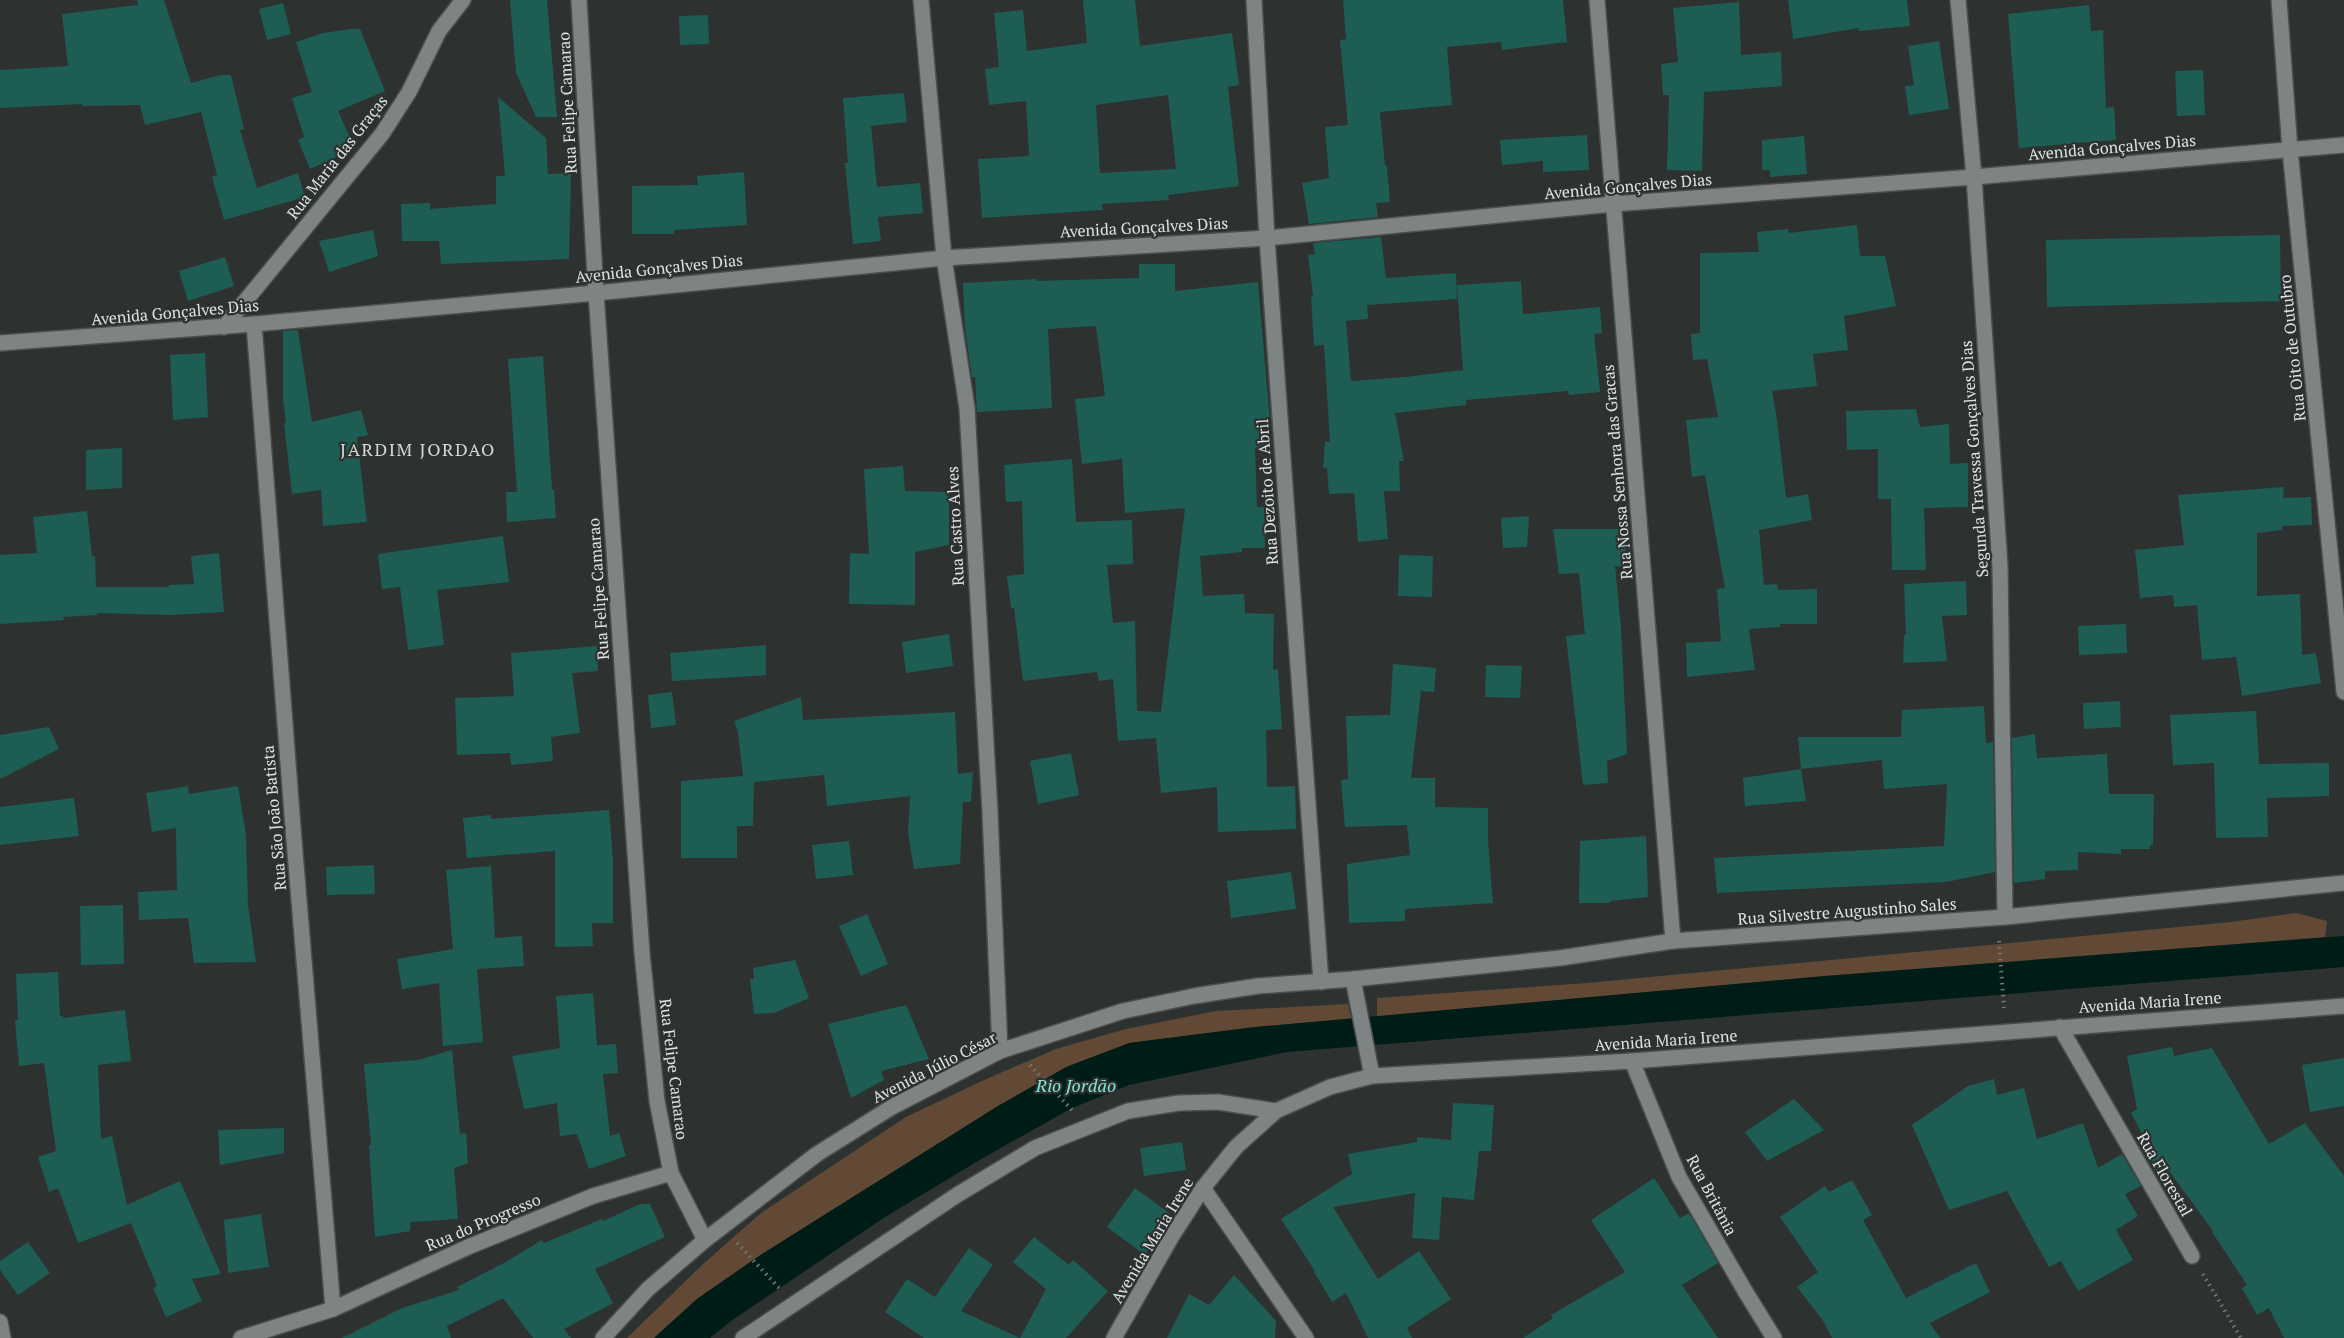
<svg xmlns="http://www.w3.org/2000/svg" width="2344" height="1338" font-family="'PT Serif',serif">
	<rect width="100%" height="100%" fill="#2d3231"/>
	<g fill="#624935">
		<polygon points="2296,913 2327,921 2325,937 1825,976 1377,1017 1377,998 1587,983 2231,922"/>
		<polygon points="1348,1004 1351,1019 1255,1027 1129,1043 998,1106 759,1256 697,1299 654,1338 627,1338 702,1265 761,1213 906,1117 984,1080 1056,1049 1126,1029 1216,1011"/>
	</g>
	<polygon fill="#001c17" points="2344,936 2344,967 1287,1052 1129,1085 1070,1109 983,1158 885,1217 731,1321 710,1338 654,1338 697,1299 759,1256 998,1106 1066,1067 1129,1043 1255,1027 1825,976"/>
	<g fill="#1e5d54" fill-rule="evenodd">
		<polygon points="137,0 164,0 191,83 221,75 231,75 244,129 240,130 257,188 298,173 305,197 224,220 212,177 217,175 201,112 145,125 140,105 82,106 82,104 0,108 0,70 68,66 62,14 138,5"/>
		<polygon points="510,0 547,0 557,117 536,117 516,73"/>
		<path d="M1083 0H1135L1140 46 1232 33 1239 85 1228 87 1239 186 1168 195 1169 200 1102 204 1103 210 982 218 978 159 1029 156 1026 101 989 105 985 69 999 67 994 13 1023 10 1027 51 1087 43ZM1168 95 1176 169 1100 173 1096 105Z"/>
		<polygon points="1343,0 1563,0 1567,42 1502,50 1501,42 1447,47 1452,105 1380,112 1385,166 1387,166 1390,202 1376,203 1378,217 1309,224 1302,183 1329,178 1325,127 1348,125 1340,40 1346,39"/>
		<polygon points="1788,0 1907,0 1910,26 1859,31 1859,28 1793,39"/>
		<polygon points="1739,2 1741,55 1781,52 1782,86 1704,92 1702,171 1667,170 1669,95 1663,95 1661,64 1678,62 1673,8"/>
		<polygon points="283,3 291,34 267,40 259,9"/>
		<polygon points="2089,5 2091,31 2103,30 2106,108 2114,107 2116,140 2019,148 2008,14"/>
		<polygon points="708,15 709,44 680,45 679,16"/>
		<polygon points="351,29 360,29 385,91 338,111 355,149 310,169 298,140 304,137 292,98 312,92 296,42 323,33"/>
		<polygon points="1939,41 1949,109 1909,115 1905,86 1914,85 1908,46"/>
		<polygon points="2203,70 2205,115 2177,116 2175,71"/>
		<polygon points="904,93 907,122 871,126 877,187 920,183 923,213 878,217 881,241 853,244 845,163 848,163 843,98"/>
		<polygon points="498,97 546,138 548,174 571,173 569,259 441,264 439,241 402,241 401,204 430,203 430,209 496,204 496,176 505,176"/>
		<polygon points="1587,135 1589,170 1543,172 1543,161 1502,165 1500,140"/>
		<polygon points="1804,136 1807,174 1770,177 1770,170 1762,170 1762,140"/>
		<polygon points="744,172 747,225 674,230 674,234 632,234 632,186 698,185 697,176"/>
		<polygon points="1857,225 1860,256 1885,256 1896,306 1844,316 1848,350 1813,354 1817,386 1772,391 1777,420 1786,498 1808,494 1812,520 1759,530 1764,585 1777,584 1778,590 1817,589 1817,624 1780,624 1780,627 1749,629 1755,670 1687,677 1686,643 1721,641 1717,589 1725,588 1705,475 1692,477 1686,420 1718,417 1707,359 1693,360 1691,334 1700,333 1700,253 1759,252 1757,232 1788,229 1789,233"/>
		<polygon points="373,230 378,256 329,272 319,241"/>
		<polygon points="2280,235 2281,301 2047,307 2046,240"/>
		<polygon points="1381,237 1386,278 1456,273 1457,299 1367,305 1368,319 1346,321 1351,381 1406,377 1463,370 1457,285 1521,281 1523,314 1600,307 1602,333 1594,334 1600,392 1569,395 1568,391 1466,400 1466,405 1395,413 1404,461 1399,461 1400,491 1384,491 1388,539 1358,542 1354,493 1329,494 1327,468 1323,468 1325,442 1330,442 1324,345 1314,346 1311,296 1313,296 1308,255 1315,254 1313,243"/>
		<polygon points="225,257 234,286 188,301 179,271"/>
		<polygon points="1139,264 1175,264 1175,291 1258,282 1272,446 1255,448 1257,507 1264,507 1265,548 1242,548 1242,552 1200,556 1203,596 1244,594 1245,613 1274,614 1273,670 1278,669 1282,729 1266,730 1267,787 1295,786 1296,829 1218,832 1217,787 1161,793 1156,738 1118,741 1113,679 1099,681 1097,672 1023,681 1014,608 1011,608 1007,576 1024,574 1022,501 1006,502 1004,465 1072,459 1076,522 1132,520 1133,564 1107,565 1113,623 1135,621 1137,711 1161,712 1185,508 1125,513 1122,459 1082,464 1075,399 1105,396 1096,326 1048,329 1052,408 977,412 975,377 972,377 965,328 963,283 1037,279 1037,281 1139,278"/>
		<polygon points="298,330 312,422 361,410 368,435 357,437 367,522 323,526 321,490 292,494 284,423 286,423 283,400 283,331"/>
		<polygon points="205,353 208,417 173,420 170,355"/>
		<polygon points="543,356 552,490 554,489 556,518 507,522 506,492 517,492 508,359"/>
		<polygon points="1916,409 1920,427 1949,424 1950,464 1968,463 1968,507 1924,508 1926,570 1892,570 1891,499 1878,499 1878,449 1847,450 1846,411"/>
		<polygon points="122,448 122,488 86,490 86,450"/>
		<polygon points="903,466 905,491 949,492 949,545 915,552 915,605 849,604 850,553 869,554 864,469"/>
		<polygon points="2284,487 2283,498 2311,497 2312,525 2282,526 2282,530 2257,533 2257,596 2300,594 2302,655 2316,653 2321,683 2242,696 2236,657 2202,660 2197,605 2174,607 2173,595 2140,598 2135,550 2184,545 2178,495"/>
		<polygon points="87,511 92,556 95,556 96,587 169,587 169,585 194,584 191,556 219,553 224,612 171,615 97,613 98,615 63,617 64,620 0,624 0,555 37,553 33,517"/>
		<polygon points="1529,516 1527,547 1503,548 1501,518"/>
		<polygon points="1553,529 1626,529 1625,567 1615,566 1621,627 1627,754 1607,761 1608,783 1583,785 1566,636 1585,634 1579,573 1559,574"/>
		<polygon points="503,536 509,582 437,590 444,645 408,650 400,587 382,589 378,554"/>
		<polygon points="1399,555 1433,556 1432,597 1398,596"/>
		<polygon points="1966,581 1967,615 1942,616 1947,661 1903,663 1904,635 1906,635 1904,584"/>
		<polygon points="2126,624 2127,653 2079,655 2078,626"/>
		<polygon points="949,634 953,666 906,673 902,642"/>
		<polygon points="766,645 766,675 672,681 670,653"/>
		<polygon points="597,646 598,671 572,673 580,733 551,737 553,761 511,765 510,753 457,755 455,698 514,696 511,653"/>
		<polygon points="1393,664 1436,668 1434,692 1421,691 1411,778 1435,778 1435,807 1488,808 1488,840 1493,903 1405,909 1405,921 1349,923 1347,864 1410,855 1407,825 1345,827 1341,780 1348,779 1346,716 1390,715"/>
		<polygon points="1486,665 1522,666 1520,698 1485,697"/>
		<polygon points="672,692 676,725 651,728 648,695"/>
		<polygon points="801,697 803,720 955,712 958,774 973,772 971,802 963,802 960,864 914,869 908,833 910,796 827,806 824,775 754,782 753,826 737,826 737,858 681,858 681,781 743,776 738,733 734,721"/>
		<polygon points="2120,701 2121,727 2084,729 2083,703"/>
		<polygon points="1984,706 1986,743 1993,742 1995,872 1946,882 1717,893 1714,858 1944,846 1947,784 1884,789 1882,760 1801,769 1798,737 1901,737 1902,710"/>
		<polygon points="2256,711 2259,764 2329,763 2329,796 2267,798 2268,837 2216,838 2214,763 2173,765 2170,715"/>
		<polygon points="49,727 59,749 0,779 0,735"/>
		<polygon points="2035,734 2037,758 2107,754 2109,794 2154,794 2153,845 2150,845 2150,849 2121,849 2121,854 2078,852 2078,870 2045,871 2045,879 2014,883 2012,738"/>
		<polygon points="1071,753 1079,795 1038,804 1030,761"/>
		<polygon points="1801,769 1806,801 1745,806 1743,778"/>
		<polygon points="188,786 189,794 238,786 246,835 248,905 256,962 194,963 188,918 139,920 138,892 177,890 176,828 152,832 146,793"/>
		<polygon points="74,798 79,836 0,845 0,807"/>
		<polygon points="609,810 613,860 613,923 592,923 593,946 555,947 555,851 467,858 463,818 491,815 491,819"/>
		<polygon points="1646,836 1648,897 1610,901 1610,903 1579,903 1580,841"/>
		<polygon points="849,841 853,875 816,879 812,845"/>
		<polygon points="374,865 375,894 327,895 326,867"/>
		<polygon points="491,866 495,938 522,936 524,966 477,969 483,1042 443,1046 439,983 402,989 397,959 453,949 446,870"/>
		<polygon points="1291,872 1296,909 1231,918 1227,881"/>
		<polygon points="123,905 124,964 81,965 80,906"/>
		<polygon points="867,914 888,964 861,976 839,926"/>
		<polygon points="795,960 809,998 774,1013 754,1014 750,979 754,979 753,968"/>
		<polygon points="58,972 60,1016 63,1016 63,1018 125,1010 131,1061 98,1065 101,1139 112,1136 127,1205 180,1181 221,1274 192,1279 202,1301 166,1317 153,1288 157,1286 131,1223 78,1243 58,1188 49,1192 38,1157 56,1151 44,1063 19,1066 15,1020 18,1020 16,974"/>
		<polygon points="593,993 597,1045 616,1044 618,1073 603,1074 610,1136 619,1133 626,1156 589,1169 577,1134 560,1136 557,1103 524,1109 512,1056 560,1048 556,996"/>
		<polygon points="906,1005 929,1059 881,1071 884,1080 851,1098 828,1024"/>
		<polygon points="2172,1047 2174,1056 2212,1048 2269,1144 2305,1123 2344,1176 2344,1338 2284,1338 2269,1308 2257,1315 2242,1288 2247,1285 2212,1232 2213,1231 2169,1171 2158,1177 2139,1144 2145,1140 2131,1113 2137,1109 2127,1056"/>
		<polygon points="452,1050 460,1134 466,1133 468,1163 454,1168 458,1219 411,1222 410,1231 375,1237 369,1145 371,1145 364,1064 418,1060"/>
		<polygon points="2344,1058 2344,1106 2310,1112 2302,1065"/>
		<polygon points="1994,1079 1997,1095 2024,1088 2037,1139 2083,1123 2098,1168 2122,1154 2141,1186 2125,1194 2138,1216 2116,1230 2133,1260 2078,1291 2061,1261 2049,1267 2007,1191 1949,1210 1912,1125 1968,1086"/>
		<polygon points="1794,1099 1824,1130 1767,1161 1745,1132"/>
		<polygon points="1453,1103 1494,1105 1491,1151 1479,1151 1474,1200 1442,1197 1439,1240 1412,1238 1415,1193 1333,1207 1378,1279 1419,1251 1451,1299 1407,1328 1412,1338 1368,1338 1346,1293 1332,1302 1314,1272 1315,1271 1281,1219 1352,1174 1348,1154 1417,1142 1417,1137 1451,1140"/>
		<polygon points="284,1128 284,1153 220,1165 218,1130"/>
		<polygon points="1182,1142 1186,1170 1144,1176 1140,1148"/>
		<polygon points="1654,1178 1680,1218 1689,1213 1718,1263 1682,1285 1718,1338 1523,1338 1553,1318 1551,1315 1625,1272 1591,1220"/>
		<polygon points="1852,1180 1872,1215 1863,1220 1906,1298 1976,1263 1990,1292 1930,1323 1940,1338 1832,1338 1824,1322 1797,1287 1818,1272 1780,1217 1825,1186 1829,1192"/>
		<polygon points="1135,1188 1173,1216 1145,1255 1107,1227"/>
		<polygon points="640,1204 650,1204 665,1237 595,1269 613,1303 564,1329 571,1338 533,1338 503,1298 447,1326 451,1338 342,1338 402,1308 459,1290 457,1287 502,1264 542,1240 544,1243 602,1219 603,1221"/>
		<polygon points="261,1214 269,1267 228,1273 224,1220"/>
		<polygon points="1034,1237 1069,1265 1073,1260 1108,1291 1066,1338 924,1338 885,1312 907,1279 935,1297 969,1248 993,1265 961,1311 1020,1338 1046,1289 1013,1262"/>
		<polygon points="28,1242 50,1273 18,1295 0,1270 0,1261"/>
		<polygon points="1234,1275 1276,1321 1275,1338 1167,1338 1189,1294 1209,1305"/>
	</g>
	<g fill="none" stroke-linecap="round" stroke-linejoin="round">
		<defs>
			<g id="street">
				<polyline points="579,0 596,293 642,953 657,1101 671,1173 705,1240"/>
				<polyline points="921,0 944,258 967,408 990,812 1000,1051"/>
				<polyline points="1254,0 1267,238 1321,982"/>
				<polyline points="1597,0 1673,941"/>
				<polyline points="2279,0 2290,150"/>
				<polyline points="1974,177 2000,566 2005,917"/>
				<polyline points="254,324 294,840 333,1309"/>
				<polyline points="224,327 382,134 409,92 439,31 463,0"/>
				<polyline points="2060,1027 2192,1256"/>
				<polyline points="1632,1061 1679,1177 1745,1291 1774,1338"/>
				<polyline points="1203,1188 1306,1338"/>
				<polyline points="0,1322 3,1338"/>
				<polyline points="241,1338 333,1309 468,1247 593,1196 671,1173"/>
			</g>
			<g id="secondary">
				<polyline points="1958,0 1974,177"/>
				<polyline points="2290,150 2344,692"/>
				<polyline points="0,343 254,324 596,293 944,258 1267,238 1613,204 1974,177 2344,145"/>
				<polyline points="1353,979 1372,1076"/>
				<polyline points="603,1338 648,1289 705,1240 817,1154 892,1107 1000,1051 1123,1011 1194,996 1258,986 1353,979 1560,958 1673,941 2005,917 2344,883"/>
				<polyline points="743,1338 957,1195 1035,1148 1128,1111 1179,1103 1218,1102 1276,1111"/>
				<polyline points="1114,1338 1172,1236 1203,1188 1236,1147 1276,1111 1330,1087 1372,1076 1632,1061 2344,1006"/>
			</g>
		</defs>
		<use href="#street" stroke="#4a4e4d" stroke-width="18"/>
		<use href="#secondary" stroke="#4a4e4d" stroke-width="18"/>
		<g stroke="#747877" stroke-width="4" stroke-dasharray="1.5 4.5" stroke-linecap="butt">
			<polyline points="1999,941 2004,1008"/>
			<polyline points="1030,1065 1072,1110"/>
			<polyline points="737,1243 779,1288"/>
			<polyline points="2203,1274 2241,1338"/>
		</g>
		<use href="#street" stroke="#7e8483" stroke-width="15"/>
		<use href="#secondary" stroke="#7e8483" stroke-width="15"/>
	</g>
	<g text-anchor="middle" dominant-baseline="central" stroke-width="4.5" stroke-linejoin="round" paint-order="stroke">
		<g font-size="16" fill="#dfe2e2" stroke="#2d3231">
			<text transform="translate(567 103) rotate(-93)">Rua Felipe Camarao</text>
			<text transform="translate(2112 147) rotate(-5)">Avenida Gonçalves Dias</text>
			<text transform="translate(337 157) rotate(-52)">Rua Maria das Graças</text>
			<text transform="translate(1628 186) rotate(-5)">Avenida Gonçalves Dias</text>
			<text transform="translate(1144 227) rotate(-3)">Avenida Gonçalves Dias</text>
			<text transform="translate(659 268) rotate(-6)">Avenida Gonçalves Dias</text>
			<text transform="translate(175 312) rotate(-5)">Avenida Gonçalves Dias</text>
			<text transform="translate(2292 348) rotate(-96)">Rua Oito de Outubro</text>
			<text transform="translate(1974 459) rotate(-94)">Segunda Travessa Gonçalves Dias</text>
			<text transform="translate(1617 472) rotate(-95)">Rua Nossa Senhora das Gracas</text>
			<text transform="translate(1267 492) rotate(-94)">Rua Dezoito de Abril</text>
			<text transform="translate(955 526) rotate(-93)">Rua Castro Alves</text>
			<text transform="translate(598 589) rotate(-94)">Rua Felipe Camarao</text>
			<text transform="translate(274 818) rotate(-95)">Rua São João Batista</text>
			<text transform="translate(1847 911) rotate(-4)">Rua Silvestre Augustinho Sales</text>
			<text transform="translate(2150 1002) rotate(-4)">Avenida Maria Irene</text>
			<text transform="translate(1666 1040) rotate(-4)">Avenida Maria Irene</text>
			<text transform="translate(934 1067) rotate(-27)">Avenida Júlio César</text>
			<text transform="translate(674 1069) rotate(83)">Rua Felipe Camarao</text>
			<text transform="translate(2165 1174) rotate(60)">Rua Florestal</text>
			<text transform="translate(1712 1195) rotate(62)">Rua Britânia</text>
			<text transform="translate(483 1222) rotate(-23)">Rua do Progresso</text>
			<text transform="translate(1152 1240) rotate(-59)">Avenida Maria Irene</text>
		</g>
		<g font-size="18" letter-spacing="1.5" fill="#d2d8d7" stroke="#2d3231">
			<text x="418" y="449">JARDIM JORDAO</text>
		</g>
		<g font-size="18" font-style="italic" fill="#83e4d4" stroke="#2d3231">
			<text x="1076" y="1085">Rio Jordão</text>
		</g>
	</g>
</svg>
